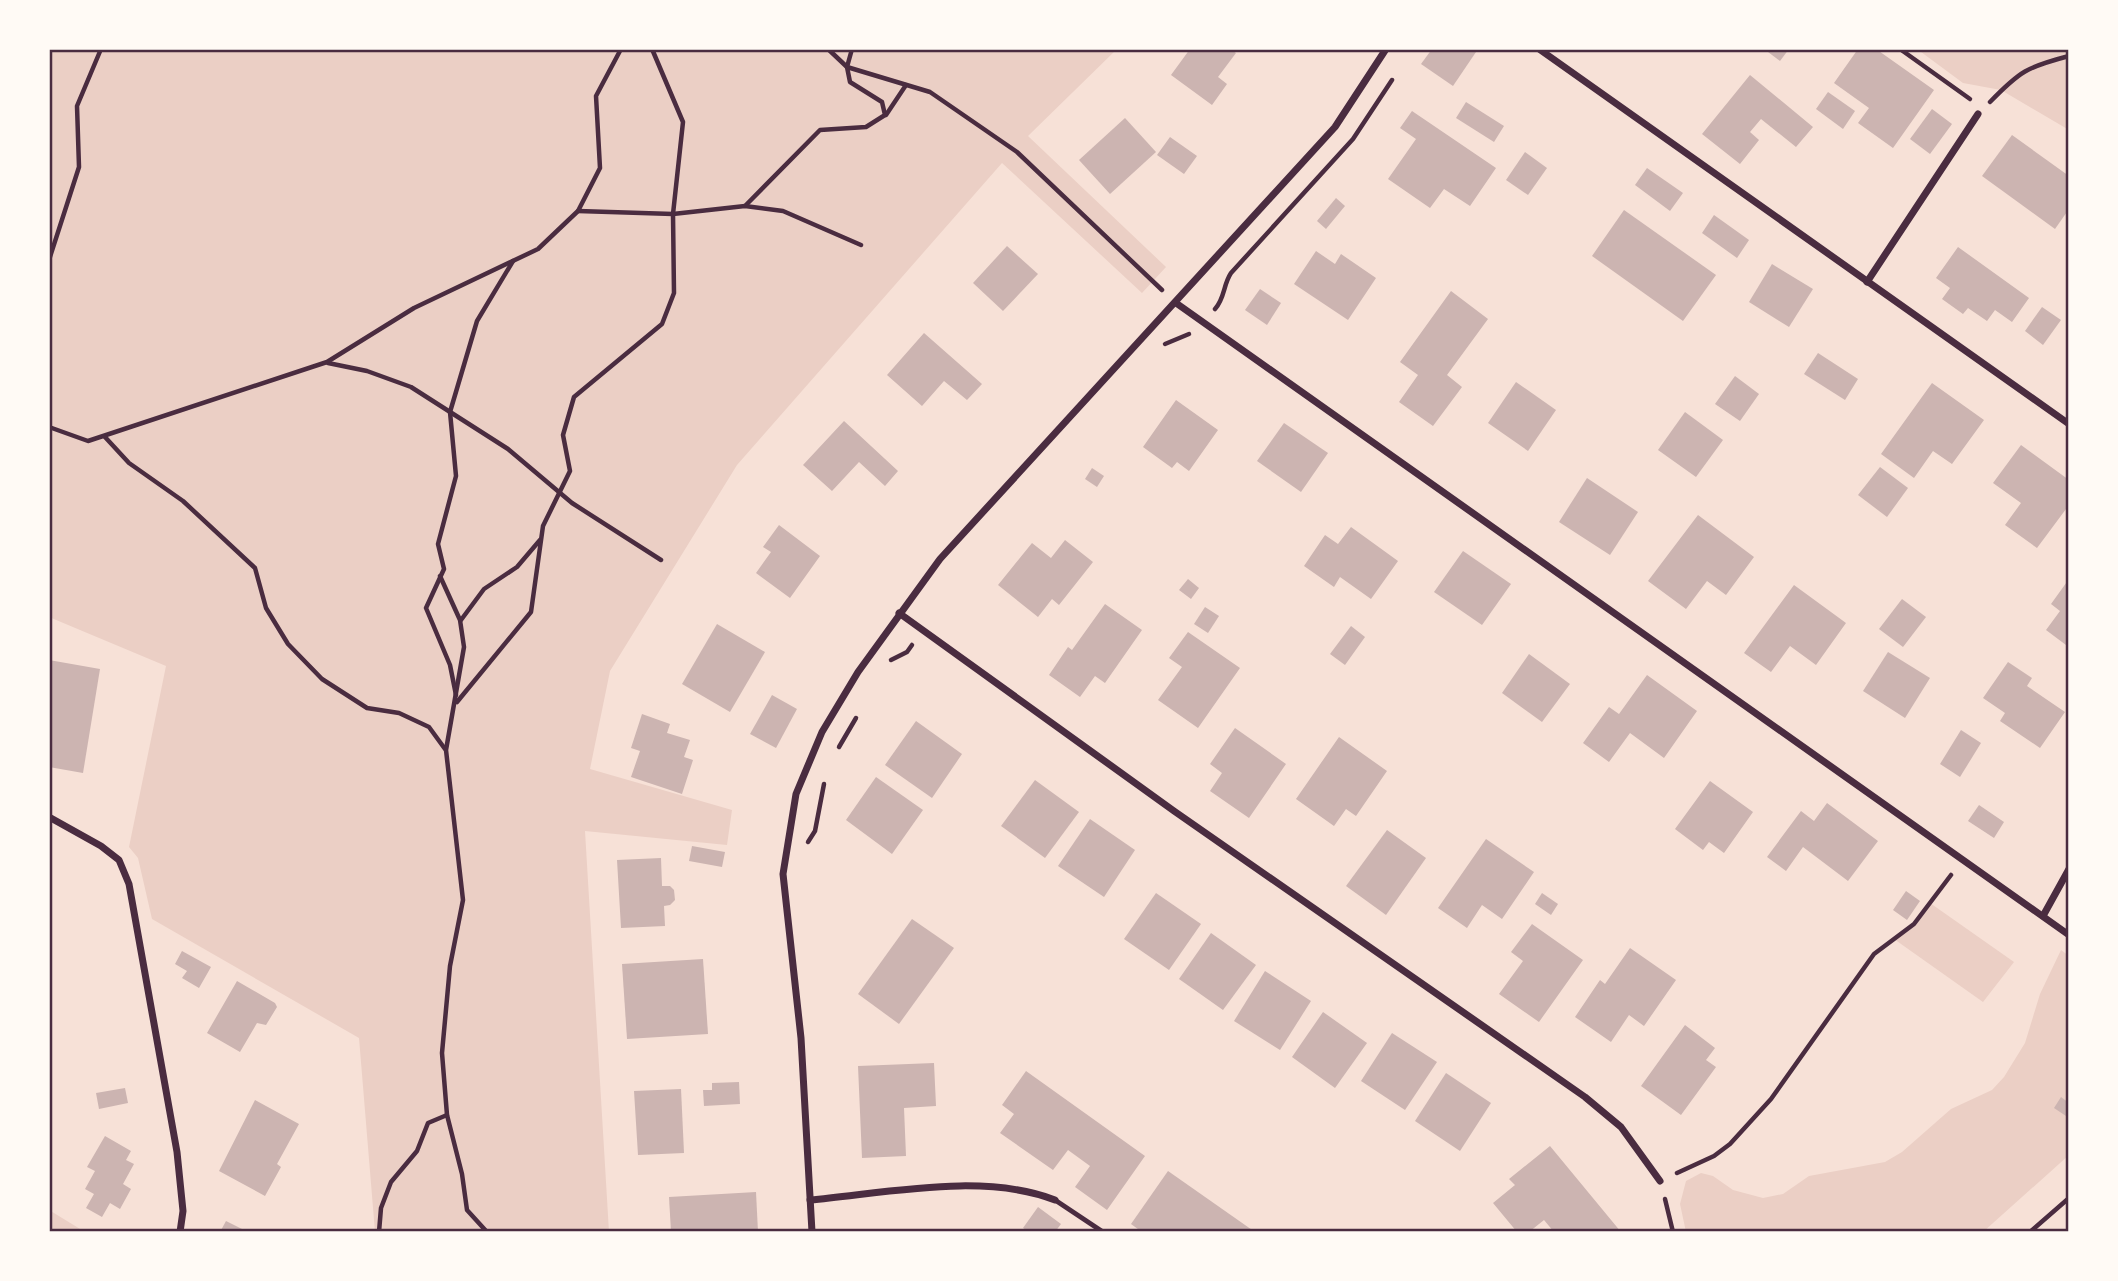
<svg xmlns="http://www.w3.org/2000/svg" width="2118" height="1281" font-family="Roboto,sans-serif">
	<rect width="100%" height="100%" fill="#f7e1d7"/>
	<g fill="#ebcfc5">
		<polygon points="49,49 1117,49 1028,136 1166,267 1142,293 1002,163 737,465 610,671 590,769 732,810 727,845 585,831 609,1232 375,1232 359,1038 152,919 138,858 129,847 166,666 49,617"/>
		<polygon points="1917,49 2069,49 2069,130 2001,90 1963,83"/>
		<polygon points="1930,903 2014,962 1983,1002 1894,939 1914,924"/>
		<polygon points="2061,950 2069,956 2069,1155 1983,1232 1686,1232 1680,1204 1686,1181 1701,1173 1713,1176 1733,1190 1763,1198 1783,1194 1809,1176 1885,1162 1902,1152 1951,1109 1992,1090 2004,1077 2025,1043 2040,994"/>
		<polygon points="49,1210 85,1232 49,1232"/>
	</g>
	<g fill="#ccb4b1">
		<polygon points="1190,49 1230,49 1236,53 1218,77 1227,84 1212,105 1171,75"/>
		<polygon points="1432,49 1472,49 1476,52 1453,86 1421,64"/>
		<polygon points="1764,49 1789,49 1780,61"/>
		<polygon points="1858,49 1876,49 1934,90 1893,148 1858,123 1869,108 1834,83"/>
		<polygon points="1750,75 1813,127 1796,147 1761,119 1750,132 1759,140 1740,164 1702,134"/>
		<polygon points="1828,92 1855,111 1843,129 1816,109"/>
		<polygon points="1466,102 1504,126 1494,142 1456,118"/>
		<polygon points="1932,109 1952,124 1930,154 1910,139"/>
		<polygon points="1412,111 1496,168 1470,206 1444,189 1430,208 1388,179 1416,139 1400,128"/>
		<polygon points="1125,118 1156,152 1110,194 1079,160"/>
		<polygon points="2012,135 2069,176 2069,209 2055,229 1982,176"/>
		<polygon points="1170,137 1197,156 1184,174 1157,155"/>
		<polygon points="1525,152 1547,168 1528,195 1506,180"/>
		<polygon points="1647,168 1683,193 1670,211 1635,185"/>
		<polygon points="1336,198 1345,206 1326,229 1317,221"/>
		<polygon points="1624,210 1716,275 1683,321 1592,256"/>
		<polygon points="1714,215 1749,240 1737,258 1702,233"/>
		<polygon points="1007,246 1038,274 1003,311 973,283"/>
		<polygon points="1958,247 2029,298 2012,322 1995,310 1987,321 1968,308 1963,314 1942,299 1950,288 1936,278"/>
		<polygon points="1316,251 1335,264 1341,254 1376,278 1348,320 1294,284"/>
		<polygon points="1772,264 1813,289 1789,327 1749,302"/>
		<polygon points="1260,289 1281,303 1267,325 1245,310"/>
		<polygon points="1451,291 1488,319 1447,375 1462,387 1433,426 1399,402 1418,375 1400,362"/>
		<polygon points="2042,307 2061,320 2043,345 2025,331"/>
		<polygon points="924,333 982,384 967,400 944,381 922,406 887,375"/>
		<polygon points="1818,353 1858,379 1845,400 1804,374"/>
		<polygon points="1735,376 1759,394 1740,421 1715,404"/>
		<polygon points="1516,382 1556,410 1528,451 1488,423"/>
		<polygon points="1932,383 1984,420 1952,464 1933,451 1914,478 1881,454"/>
		<polygon points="1176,400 1218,430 1189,471 1177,462 1172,468 1143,447"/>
		<polygon points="1685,412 1723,440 1696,477 1658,450"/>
		<polygon points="844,421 898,471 885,486 859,462 832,491 803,465"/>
		<polygon points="1284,423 1328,453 1301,492 1257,461"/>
		<polygon points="2021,445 2069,480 2069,505 2037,548 2005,525 2021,503 1993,483"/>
		<polygon points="1880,467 1908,488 1887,517 1858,495"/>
		<polygon points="1092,468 1104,476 1097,487 1085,479"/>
		<polygon points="1587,478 1638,512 1610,555 1559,522"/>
		<polygon points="1698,515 1754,557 1726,595 1707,581 1686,609 1648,581"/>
		<polygon points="779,525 820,556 790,598 756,573 771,552 763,547"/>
		<polygon points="1351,527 1398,561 1371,599 1340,577 1334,587 1304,566 1325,535 1338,544"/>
		<polygon points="1065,540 1093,562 1059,605 1052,599 1038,617 998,585 1032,543 1051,558"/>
		<polygon points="1463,551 1511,584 1482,625 1434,592"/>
		<polygon points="1188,579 1199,588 1191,599 1179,590"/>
		<polygon points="2069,579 2069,641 2066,645 2046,630 2060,611 2051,604"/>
		<polygon points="1794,585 1846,623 1816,665 1790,646 1771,672 1744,653"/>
		<polygon points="1902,599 1926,617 1903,647 1879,629"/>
		<polygon points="1105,604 1142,630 1105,683 1095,676 1080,697 1049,675 1068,647 1072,650"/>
		<polygon points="1205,607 1219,616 1208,633 1194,624"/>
		<polygon points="717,624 765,652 730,712 682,684"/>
		<polygon points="1351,626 1365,637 1345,665 1330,654"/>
		<polygon points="1188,632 1240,668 1198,728 1158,700 1182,667 1169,658"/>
		<polygon points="1888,652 1930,678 1905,718 1863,691"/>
		<polygon points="1529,654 1570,684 1542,722 1502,693"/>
		<polygon points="49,660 100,669 83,773 49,767"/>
		<polygon points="2008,662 2032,678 2027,686 2065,712 2040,748 2000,721 2005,713 1983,698"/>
		<polygon points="1647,675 1697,711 1664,758 1630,733 1609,762 1583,743 1609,707 1619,714"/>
		<polygon points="772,695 797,709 776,748 750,734"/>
		<polygon points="642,714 670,724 667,733 690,740 684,757 693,760 682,794 631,777 640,751 631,748"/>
		<polygon points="916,721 962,754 932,798 885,765"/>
		<polygon points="1235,728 1286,764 1249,818 1210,791 1222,773 1210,764"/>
		<polygon points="1961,730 1981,743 1960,777 1940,764"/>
		<polygon points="1339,737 1387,771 1356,816 1346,809 1334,826 1296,799"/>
		<polygon points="876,777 923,810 892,854 846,820"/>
		<polygon points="1035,780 1079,812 1045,858 1001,826"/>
		<polygon points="1710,781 1753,812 1724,853 1709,842 1703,850 1675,829"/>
		<polygon points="1827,803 1878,841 1848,881 1803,847 1786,871 1767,857 1801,811 1814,821"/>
		<polygon points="1979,805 2004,822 1994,838 1968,821"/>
		<polygon points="1090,819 1135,850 1104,897 1058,866"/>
		<polygon points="1387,830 1426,858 1386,915 1346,886"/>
		<polygon points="1486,839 1534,872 1502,919 1482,905 1467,928 1438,908"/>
		<polygon points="692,846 725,852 722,867 689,861"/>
		<polygon points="661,858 662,886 670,886 674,890 675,900 670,905 664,906 665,926 621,928 617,860"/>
		<polygon points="1906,891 1920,901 1907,920 1893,910"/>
		<polygon points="1156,893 1201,924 1169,970 1124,939"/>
		<polygon points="1542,893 1558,904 1551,915 1535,904"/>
		<polygon points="912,919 954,948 899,1024 858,994"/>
		<polygon points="1532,924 1583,960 1539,1022 1499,994 1523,961 1511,952"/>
		<polygon points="1211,933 1256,965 1223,1010 1179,979"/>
		<polygon points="1630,948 1676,980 1644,1026 1629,1015 1611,1042 1575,1017 1600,980 1605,984"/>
		<polygon points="182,951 211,967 199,988 182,978 187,971 175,964"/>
		<polygon points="703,959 708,1034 627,1039 622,964"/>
		<polygon points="1265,971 1311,1001 1280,1050 1234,1021"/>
		<polygon points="237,981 275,1003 277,1007 266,1025 257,1023 240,1052 207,1033"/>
		<polygon points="1323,1012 1367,1043 1335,1088 1292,1057"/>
		<polygon points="1685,1025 1715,1048 1706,1060 1716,1067 1681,1115 1641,1086"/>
		<polygon points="1392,1033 1437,1062 1405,1110 1361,1081"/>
		<polygon points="934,1063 936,1106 904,1108 906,1156 862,1158 858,1066"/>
		<polygon points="1026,1071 1145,1156 1107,1210 1075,1187 1090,1166 1068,1150 1053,1170 1000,1133 1014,1114 1002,1105"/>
		<polygon points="1446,1073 1491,1103 1460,1151 1415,1121"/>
		<polygon points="739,1082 740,1104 704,1106 703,1090 712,1090 712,1083"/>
		<polygon points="125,1088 128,1103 99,1109 96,1093"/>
		<polygon points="681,1089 684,1153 638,1155 634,1091"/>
		<polygon points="2061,1097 2069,1103 2069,1118 2054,1108"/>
		<polygon points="255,1100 299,1124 277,1164 281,1167 265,1196 219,1171"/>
		<polygon points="105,1136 131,1151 126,1160 134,1164 123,1184 131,1189 120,1209 110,1203 102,1217 86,1208 94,1194 85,1189 95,1171 87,1167"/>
		<polygon points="1550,1146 1621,1232 1554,1232 1544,1220 1529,1232 1517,1232 1493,1203 1515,1185 1509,1179"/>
		<polygon points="1168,1171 1255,1232 1142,1232 1131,1224"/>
		<polygon points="756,1192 758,1232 671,1232 669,1197"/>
		<polygon points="1038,1207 1061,1224 1055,1232 1029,1232 1023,1228"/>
		<polygon points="226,1221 248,1232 220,1232"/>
	</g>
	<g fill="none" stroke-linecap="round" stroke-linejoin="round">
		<g stroke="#4a2c40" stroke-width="4.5">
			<polyline points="828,49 847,67 930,92 1017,152 1162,290"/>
			<polyline points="1900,49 1970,99"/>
			<path d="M1990 102C2020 71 2027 67 2069 56"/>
			<polyline points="886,115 906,85"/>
			<polyline points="746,205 820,130 866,127 885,115 882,102 850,82 847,67 852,49"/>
			<polyline points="578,211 673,214 745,206 783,211 861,245"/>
			<polyline points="49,260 79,167 77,106 101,49"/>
			<path d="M1215 309C1225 298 1223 285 1231 273L1353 139 1392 80"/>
			<polyline points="1165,344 1189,334"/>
			<polyline points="328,363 367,371 411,387 508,449 572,503 661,560"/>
			<polyline points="49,427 88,441 327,362 414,308 538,249 578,211 600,168 596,96 621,49"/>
			<polyline points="105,437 129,463 183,501 255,568 266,608 288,644 322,679 367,708 399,713 429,727 445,749"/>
			<polyline points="440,576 460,620 464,647 446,750 463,900 450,966 442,1053 447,1115 462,1174 467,1210 487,1232"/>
			<polyline points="461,620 484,589 517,567 540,540"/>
			<polyline points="891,660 907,652 912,645"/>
			<polyline points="456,695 450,665 426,608 444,569 438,544 456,476 450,412 477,321 513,261"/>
			<polyline points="457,702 531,612 543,526 570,471 563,435 574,397 662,324 674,293 673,214 683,122 652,49"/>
			<polyline points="839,747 856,718"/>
			<polyline points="808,842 815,831 824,784"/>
			<polyline points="1677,1173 1714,1156 1730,1144 1771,1099 1874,954 1914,924 1951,875"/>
			<polyline points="1665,1199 1673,1232"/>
			<polyline points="379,1232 381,1208 391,1182 417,1151 428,1123 447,1115"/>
			<polyline points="2030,1232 2069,1198"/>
		</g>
		<polyline stroke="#4a2c40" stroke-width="5" points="1055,1200 1103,1232"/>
		<g stroke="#4a2c40" stroke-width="7">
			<polyline points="1539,49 2069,424"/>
			<polyline points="1867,282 1978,114"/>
			<polyline points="1176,303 2069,935"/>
			<polyline points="899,613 1174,811 1585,1097 1621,1127 1660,1181"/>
			<polyline points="49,817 101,846 119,860 129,884 177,1152 183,1211 180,1232"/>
			<polyline points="2043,916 2069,869"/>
			<path d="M810 1200C886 1193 984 1172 1055 1200"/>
			<polyline points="812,1232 801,1038 783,874 796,794 822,732 858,672 940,559 1335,127 1386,49"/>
		</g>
	</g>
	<rect width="2118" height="1281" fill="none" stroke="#fffaf5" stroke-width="102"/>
	<rect x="51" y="51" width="2016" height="1179" fill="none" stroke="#4a2c40" stroke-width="2.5"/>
</svg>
